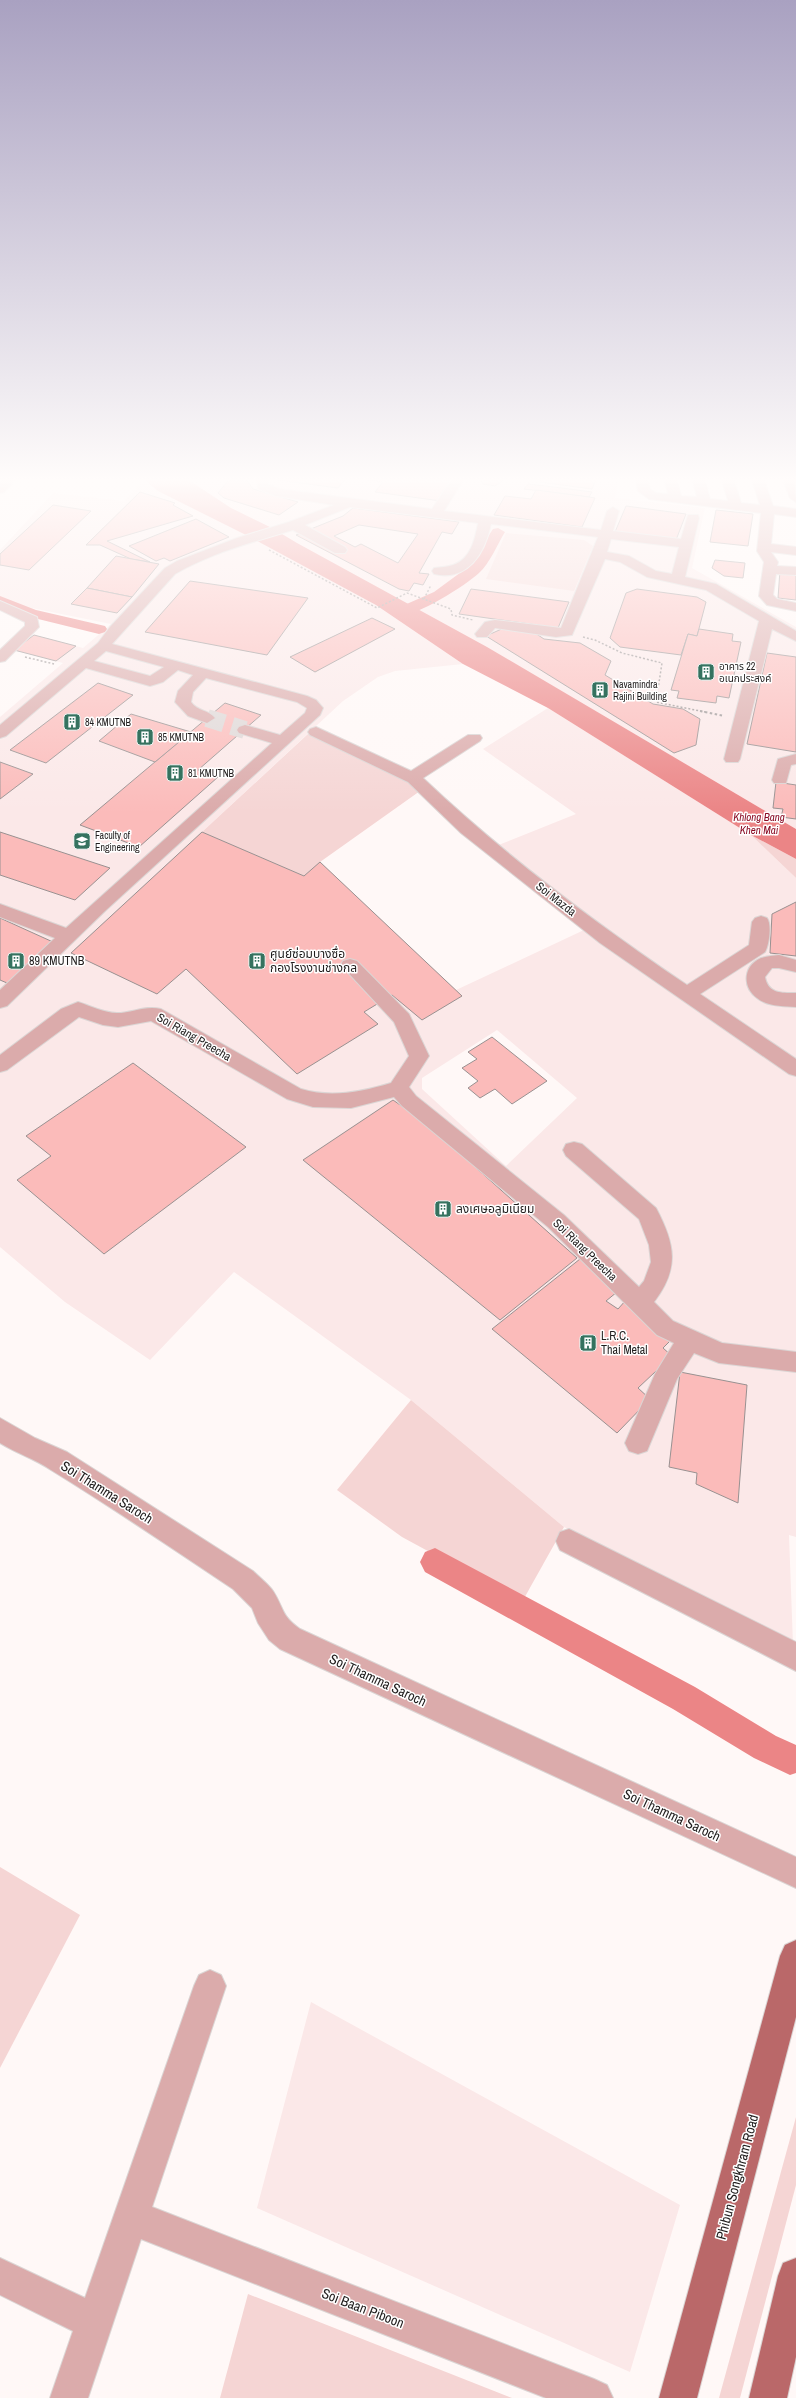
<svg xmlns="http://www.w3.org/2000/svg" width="796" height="2398" font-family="'Archivo Narrow','Noto Sans Thai',sans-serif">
	<rect width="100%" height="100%" fill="#fff8f7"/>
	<g fill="#fbe8e8" fill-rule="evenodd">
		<path d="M162 477H618L615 498 705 508 692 568 796 627V829L488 648 463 664 395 671 378 677 343 701 202 832 303 876 320 862 456 990 584 930 796 1075V1537L789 1535 793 1645 564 1527 411 1400 234 1272 150 1360 65 1302 0 1247V717L63 663 14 650 34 635 83 648 111 624 12 604 0 597V550L53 493 124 501 145 480ZM497 1030 577 1098 506 1166 422 1089V1078Z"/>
		<polygon points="548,708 751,835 796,878 796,1066 679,982 496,846 576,814 483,749"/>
		<polygon points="311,2002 680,2205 630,2372 257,2208"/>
	</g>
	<g fill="#f5d5d4">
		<polygon points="506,533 584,540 593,546 574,591 486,579"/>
		<polygon points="309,733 408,780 420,791 320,862 304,876 202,832"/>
		<polygon points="751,835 796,859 796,878"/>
		<polygon points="411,1400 564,1527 522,1602 402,1537 337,1490"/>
		<polygon points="0,1867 80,1915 0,2068"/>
		<polygon points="796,2117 796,2185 740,2398 719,2398"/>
		<polygon points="248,2294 512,2398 220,2398"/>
	</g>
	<polygon fill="#eb8586" points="141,477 184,477 231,508 272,528 297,543 487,647 796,829 796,859 751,835 548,708 463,664 376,605 248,536 158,491"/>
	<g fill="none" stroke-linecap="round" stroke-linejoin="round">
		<g fill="#eb8586" fill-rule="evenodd">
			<path d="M498 528 505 532C497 545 490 563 479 573 465 586 410 621 393 616L390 613 393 610 434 592 468 567 493 529Z"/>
			<polygon points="0,596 36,610 105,626 107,629 105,632 99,634 26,616 0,606"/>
			<polygon points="435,1548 695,1687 776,1736 796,1745 796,1773 790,1775 754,1758 673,1709 425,1572 420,1562 425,1552"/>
		</g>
	</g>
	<g fill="#fbbbba" stroke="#999191" fill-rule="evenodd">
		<polygon points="199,477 224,477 221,480"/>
		<polygon points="273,477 347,477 338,488 271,479"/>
		<polygon points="349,477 456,477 441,501 375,492 383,482"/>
		<polygon points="480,477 508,477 495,486 483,484"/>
		<polygon points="542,477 597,477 592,489 540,482"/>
		<polygon points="228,481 247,481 253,489 298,502 279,515 224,498 218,493"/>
		<polygon points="528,484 554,487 592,492 589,497 524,489"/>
		<polygon points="536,490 589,497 595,498 582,527 494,515 505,496 531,499"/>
		<polygon points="140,492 175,503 173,505 193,516 107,541 150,562 131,559 100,545 86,545"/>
		<polygon points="53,505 91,511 29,570 0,565 0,554"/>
		<polygon points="626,506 686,514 676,540 615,532"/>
		<path d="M353 508 459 522 452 534 442 532 419 573 429 574 423 585 414 583 409 591 399 589 296 535 343 516ZM359 525 418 534 398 563 361 544 355 547 334 536Z"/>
		<polygon points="716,510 753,514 748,546 710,542"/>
		<polygon points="196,519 229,537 170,561 164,558 156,561 129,546"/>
		<polygon points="116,556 159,564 132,597 87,588"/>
		<polygon points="715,560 745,563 743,578 724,576 712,568"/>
		<polygon points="780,570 796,572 796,600 778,598"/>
		<polygon points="190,581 308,598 267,655 145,632"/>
		<polygon points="87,588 132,597 117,613 71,604"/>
		<polygon points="471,589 569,602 558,628 459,614"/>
		<polygon points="637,589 697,597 706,602 697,636 688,634 681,655 620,647 610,638 626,593"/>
		<polygon points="372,618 395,629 315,672 290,657"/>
		<polygon points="506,627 529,629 544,639 580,643 611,661 605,675 653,704 683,709 700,719 696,745 674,753 486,636"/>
		<polygon points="699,629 733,634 732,641 741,642 729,698 717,696 716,703 677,698 679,691 671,690 688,634 697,636"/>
		<polygon points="34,635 76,646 56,661 14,650"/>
		<polygon points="767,653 796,657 796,752 747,744"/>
		<polygon points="98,683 133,695 46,763 10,750"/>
		<polygon points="225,703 261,715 198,770 218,777 139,847 80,825"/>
		<polygon points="131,714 191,732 155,762 99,741"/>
		<polygon points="0,762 33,774 0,799"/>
		<polygon points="776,782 796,785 796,819 781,817 783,809 773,808"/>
		<polygon points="0,832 110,868 75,900 0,875"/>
		<polygon points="202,832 304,876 320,862 462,996 422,1020 392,995 364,1012 378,1024 297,1074 186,969 157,994 71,953"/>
		<polygon points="796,902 796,956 770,953 772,914"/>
		<polygon points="0,918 53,942 7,983 0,980"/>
		<polygon points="492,1037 547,1081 512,1104 495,1089 480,1098 468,1088 478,1081 462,1068 477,1059 468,1052"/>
		<polygon points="133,1063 246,1147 104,1254 17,1180 51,1156 26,1136"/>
		<polygon points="393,1100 426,1123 577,1258 500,1320 303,1160"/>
		<polygon points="580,1259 617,1292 606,1301 618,1309 626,1300 672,1339 663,1348 672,1356 638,1388 650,1399 617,1433 492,1329"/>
		<polygon points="680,1372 747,1385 738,1503 696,1484 697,1473 669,1467"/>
	</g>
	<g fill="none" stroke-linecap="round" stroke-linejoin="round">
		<polyline stroke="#ded7d6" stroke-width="18" stroke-dasharray="18 8" stroke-linecap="butt" points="207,718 245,730"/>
		<defs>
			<g id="minor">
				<polygon points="5,477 18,477 4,492 0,493 0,482"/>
				<path d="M257 477H269L268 484 279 489 432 509 453 477H465L444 511 601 530 607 511 613 507 619 511 613 531 681 539 688 515H698L699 518 685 577 716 584 796 631V641L772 629 740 759 738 762H726L724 759 759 621 706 590 647 577 620 562 605 559 572 635 556 637 495 628 487 637H477L475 634 485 622 495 620 561 628 598 537 491 524C485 553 468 582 434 574L432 571 434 568C440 567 447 567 453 565 471 559 475 539 478 523L350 507 305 525 345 547 347 550 345 553H335L293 530C253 542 211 553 175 574L112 644 307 696 316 700 323 708 320 715 105 911 7 1006 0 1008V990L55 938 0 917V904L66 928 272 743 239 733 237 730 239 727 245 725 280 735 305 713 307 708 297 702 206 678 193 692 191 702C197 711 209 710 215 718L207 723 188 716 175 702 178 691 193 675 178 670 163 682 150 686 86 668 6 736 0 738V725L98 643 110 627 165 568 177 561 237 538 289 522 334 505 276 496 258 489ZM611 539 679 547 672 574 656 571 629 556 607 552ZM106 651 164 667 150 676 94 661Z"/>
				<polygon points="635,477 647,477 650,489 656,493 668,494 664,477 676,477 681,496 697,497 692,477 704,477 710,499 728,501 721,477 733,477 741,503 760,505 751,477 763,477 773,506 796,509 796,517 774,514 771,544 796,547 796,555 771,552 778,562 777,566 796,567 796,575 776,574 773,595 777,599 796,603 796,611 767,605 759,596 764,562 757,551 761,513 649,499 638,491"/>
				<polygon points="782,477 794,477 796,502 790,498"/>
				<polygon points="0,601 37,617 39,627 5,661 0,662 0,650 25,626 25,622 0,610"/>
				<path d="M316 727 411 771 468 735H480L482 738 480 741 423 778C504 855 594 922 687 985L749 945 752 922 755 918 761 916 767 918C772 925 769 945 765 952L700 994 796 1059V1076L789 1074 600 943 461 833 408 782 310 735 308 732 310 729Z"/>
				<polygon points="796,754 796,764 791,765 786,783 774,783 772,780 778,759"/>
				<path d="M779 955 796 960V972L779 968H772L765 977C768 994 782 993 796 993V1007C783 1006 768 1007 757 998 742 987 743 966 761 958 767 956 773 956 779 955Z"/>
				<path d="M350 959 357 961 409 1014 429 1056 409 1087 416 1096 564 1215 639 1287 644 1281 651 1262 649 1245 639 1219 566 1156 563 1150 566 1144 574 1142 582 1144 656 1208C675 1244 680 1268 654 1302L673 1321 722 1343 796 1352V1372L719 1363 694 1353 677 1379 647 1451 638 1454 629 1451 625 1443 655 1374 674 1343 657 1335 548 1227 402 1106 394 1097 351 1108 313 1107 287 1099 151 1021 118 1027 103 1025 79 1017 7 1070 0 1072V1055L61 1009 78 1002C91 1006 104 1013 117 1013 132 1013 146 1005 161 1009L301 1089C331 1098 361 1092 391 1083L409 1056 394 1022 341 965 343 961Z"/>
				<path d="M0 1418 35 1438 67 1452 253 1571C259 1577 268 1584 273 1591 284 1608 281 1616 300 1629L796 1857V1888L280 1649 269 1640 258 1623 252 1608 233 1589C173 1549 113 1508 51 1470 35 1459 16 1453 0 1443Z"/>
				<polygon points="569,1529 796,1642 796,1671 560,1550 556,1541 560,1532"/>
				<polygon points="210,1970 221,1975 226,1986 152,2207 594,2379 607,2385 613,2398 546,2398 141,2239 88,2398 50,2398 73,2331 0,2295 0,2258 85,2298 194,1986 199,1975"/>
			</g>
			<g id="major">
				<polygon points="796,1940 796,2017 697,2398 659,2398 780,1956 785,1945"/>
				<polygon points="796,2258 796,2357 787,2398 749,2398 778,2276 783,2263"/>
			</g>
		</defs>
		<use href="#minor" stroke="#dbd5d4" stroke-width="2"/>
		<use href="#major" stroke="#dbd5d4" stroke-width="2"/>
		<g stroke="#9e9898" stroke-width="1.5" stroke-dasharray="2 2" stroke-linecap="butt">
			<polyline points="269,550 377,608 407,593 451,609 452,615 473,620"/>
			<polyline points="424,599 431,585"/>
			<polyline points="583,637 595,640 622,653 662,663 656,702 705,712"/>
			<polyline points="25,657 54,664"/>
		</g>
		<polyline stroke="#9e9898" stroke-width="2" stroke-dasharray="2.5 2.5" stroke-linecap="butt" points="700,711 724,716"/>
		<use href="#minor" fill="#dbabab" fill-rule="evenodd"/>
		<use href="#major" fill="#ba6869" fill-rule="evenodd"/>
	</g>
	<linearGradient id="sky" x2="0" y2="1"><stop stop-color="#a9a1c1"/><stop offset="0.59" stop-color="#fffcfb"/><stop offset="1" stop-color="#fffcfb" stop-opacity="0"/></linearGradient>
	<rect width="796" height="813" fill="url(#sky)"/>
	<defs>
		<symbol id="building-square" viewBox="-11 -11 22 22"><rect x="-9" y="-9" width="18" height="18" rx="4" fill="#35725f" stroke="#fff"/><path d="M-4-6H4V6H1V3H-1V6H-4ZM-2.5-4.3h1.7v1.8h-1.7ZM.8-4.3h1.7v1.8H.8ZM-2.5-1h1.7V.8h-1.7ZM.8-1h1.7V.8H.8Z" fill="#fff"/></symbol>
		<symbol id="university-square" viewBox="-11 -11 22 22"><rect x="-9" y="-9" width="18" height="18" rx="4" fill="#35725f" stroke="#fff"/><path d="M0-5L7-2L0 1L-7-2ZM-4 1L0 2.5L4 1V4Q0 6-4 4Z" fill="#fff"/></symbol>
	</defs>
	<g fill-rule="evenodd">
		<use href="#building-square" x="696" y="662" width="20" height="20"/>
		<use href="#building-square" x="590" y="680" width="20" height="20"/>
		<use href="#building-square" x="62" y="712" width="20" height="20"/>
		<use href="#building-square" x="135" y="727" width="20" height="20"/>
		<use href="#building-square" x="165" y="763" width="20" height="20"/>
		<use href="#university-square" x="72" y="831" width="20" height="20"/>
		<use href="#building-square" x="6" y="951" width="20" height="20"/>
		<use href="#building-square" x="247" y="951" width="20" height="20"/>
		<use href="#building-square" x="433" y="1199" width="20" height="20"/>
		<use href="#building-square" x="578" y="1333" width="20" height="20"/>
	</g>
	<g text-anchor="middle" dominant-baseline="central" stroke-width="3" stroke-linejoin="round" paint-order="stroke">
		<g font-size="10" fill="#201d1d" stroke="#fff" text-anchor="start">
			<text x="719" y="666">อาคาร 22<tspan x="719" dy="12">อเนกประสงค์</tspan></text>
			<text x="613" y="684">Navamindra<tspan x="613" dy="12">Rajini Building</tspan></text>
			<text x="85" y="722">84 KMUTNB</text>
			<text x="158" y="737">85 KMUTNB</text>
			<text x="188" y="773">81 KMUTNB</text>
			<text x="95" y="835">Faculty of<tspan x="95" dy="12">Engineering</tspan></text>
		</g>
		<g font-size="11" font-style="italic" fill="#890a23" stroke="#fff">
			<text x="759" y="817">Khlong Bang<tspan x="759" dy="13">Khen Mai</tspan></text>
		</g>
		<g font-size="12" fill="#201d1d" stroke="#fff">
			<text transform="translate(556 899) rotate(38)">Soi Mazda</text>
			<text transform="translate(194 1037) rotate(30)">Soi Riang Preecha</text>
			<text transform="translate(585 1250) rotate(44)">Soi Riang Preecha</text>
		</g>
		<g font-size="12" fill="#201d1d" stroke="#fff" text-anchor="start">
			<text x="270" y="954">ศูนย์ซ่อมบางซื่อ<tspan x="270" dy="14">กองโรงงานช่างกล</tspan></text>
			<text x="29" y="961">89 KMUTNB</text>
			<text x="456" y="1209">ลงเศษอลูมิเนียม</text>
			<text x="601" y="1336">L.R.C.<tspan x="601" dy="14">Thai Metal</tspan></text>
		</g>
		<g font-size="14" fill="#201d1d" stroke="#fff">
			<text transform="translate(107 1492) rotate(32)">Soi Thamma Saroch</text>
			<text transform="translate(378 1680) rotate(25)">Soi Thamma Saroch</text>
			<text transform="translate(672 1815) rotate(25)">Soi Thamma Saroch</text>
			<text transform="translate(737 2177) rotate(-75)">Phibun Songkhram Road</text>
			<text transform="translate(363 2308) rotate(21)">Soi Baan Piboon</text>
		</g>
	</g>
</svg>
